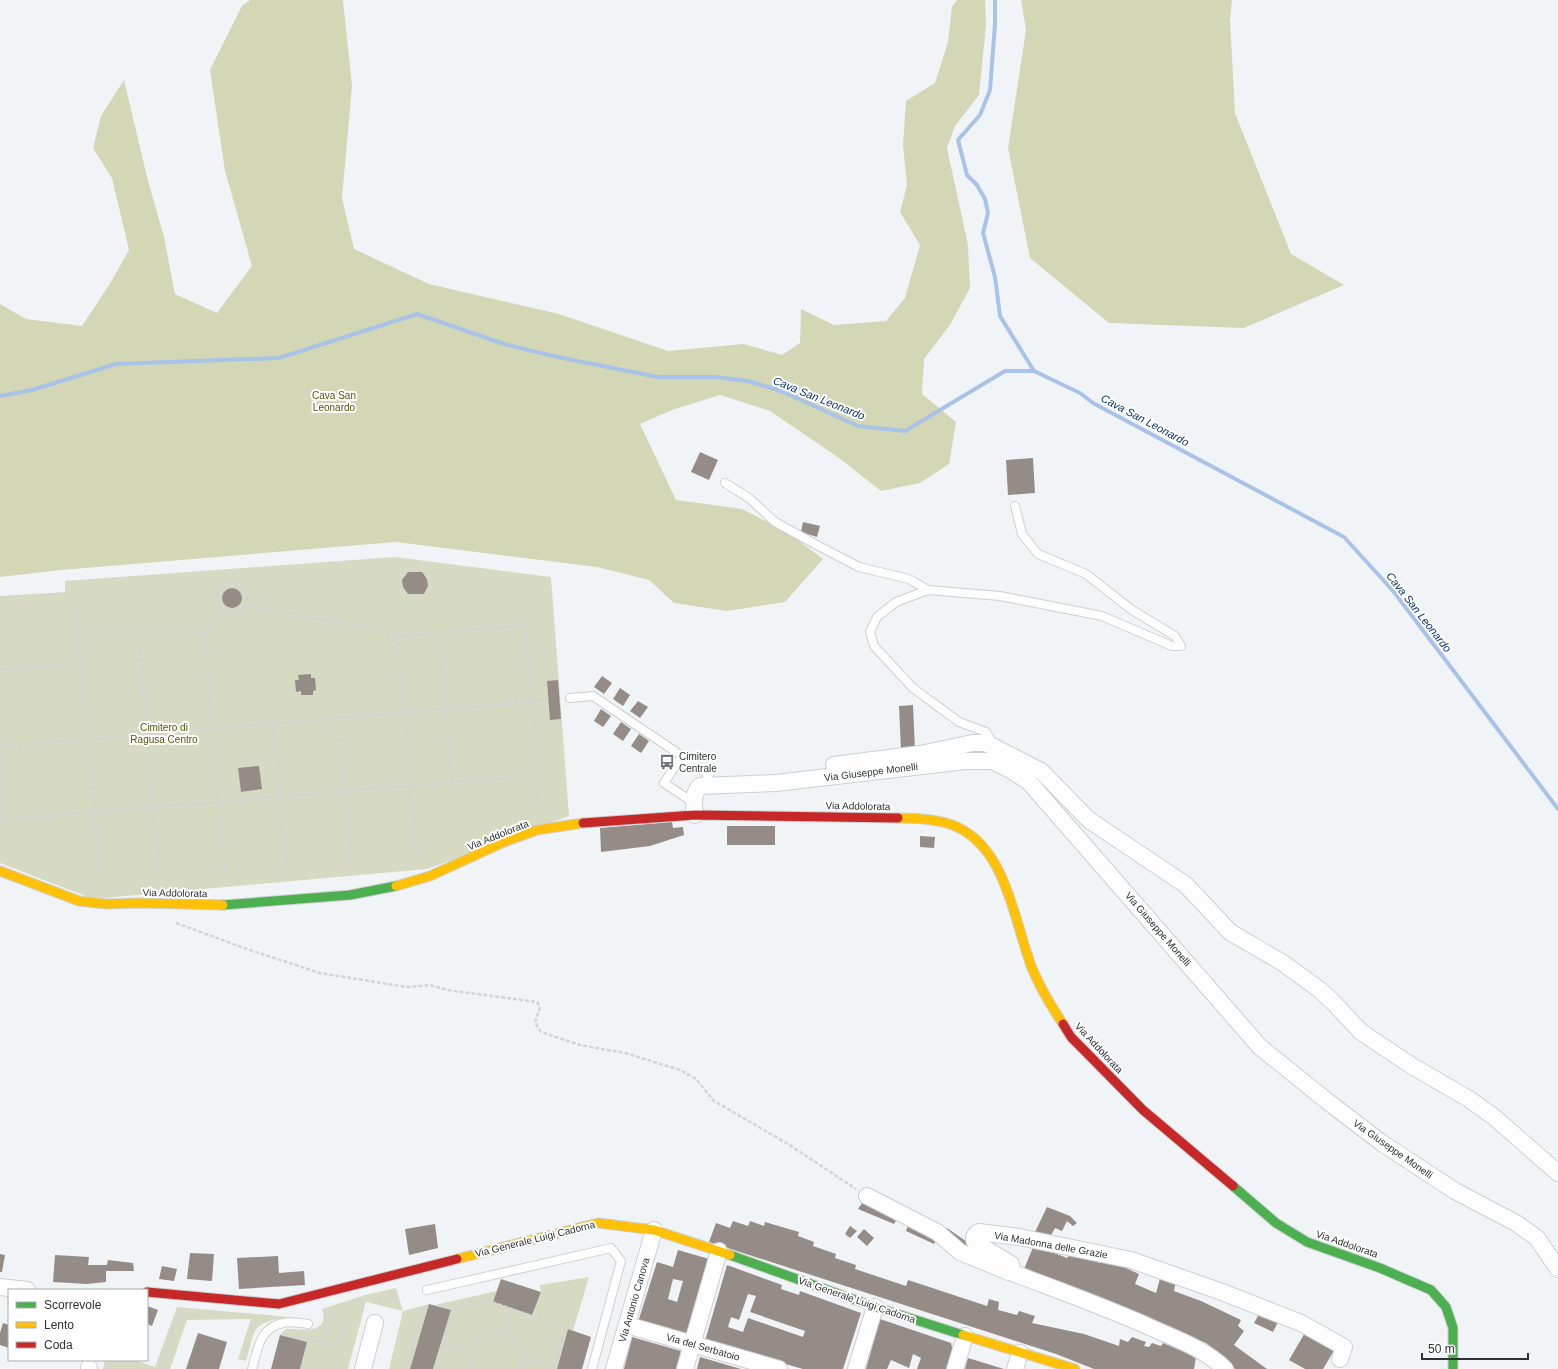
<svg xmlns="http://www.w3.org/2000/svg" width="1558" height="1369" font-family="Arial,sans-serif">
	<rect width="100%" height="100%" fill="#f1f4f7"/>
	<g fill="#d7dac2">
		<polygon points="395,557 551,577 569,816 427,869 93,899 0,863 0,596 65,592 65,581"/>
		<polygon points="589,1277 573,1331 568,1329 557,1369 433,1369 451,1310 435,1305 497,1291 494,1302 532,1315 541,1292 540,1285"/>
		<path d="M396 1288 403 1311 429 1304 410 1369H389L403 1311 366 1302 348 1369H300L307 1342 280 1335 286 1329C301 1329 331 1335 322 1309L365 1295Z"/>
		<path d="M177 1307 290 1317C279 1319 262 1320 255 1331 251 1338 249 1353 246 1361L238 1359 251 1319 187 1320 170 1369H103L105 1360H135L155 1367Z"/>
	</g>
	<g fill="#d4d7b6">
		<polygon points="250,0 343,0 352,86 342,198 354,249 429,284 559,314 668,351 744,344 782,355 800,343 801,309 834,325 886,321 905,298 920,245 900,212 907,185 903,145 906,101 935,83 948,42 952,7 957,0 985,0 986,25 979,95 955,126 947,148 968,245 970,288 950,325 924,359 922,394 956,422 949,464 920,483 881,491 839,458 770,411 720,395 672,410 640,424 676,500 742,509 787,532 823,559 785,602 727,611 674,603 649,580 597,567 396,542 61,570 0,577 0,304 26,319 82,326 111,282 129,250 112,178 93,148 101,116 124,80 148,181 164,237 175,294 217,313 252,266 225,171 210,70 242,6"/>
		<polygon points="1021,0 1232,0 1230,20 1235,113 1291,254 1344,285 1244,328 1109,323 1030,258 1008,148 1026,30"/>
	</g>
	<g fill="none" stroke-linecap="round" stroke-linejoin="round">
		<g stroke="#a9c2e7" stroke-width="4">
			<polyline points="995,0 995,24 990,90 980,115 958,140 967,175 977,185 985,199 988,213 983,233 995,277 1000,316 1034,371"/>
			<polyline points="0,396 32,390 116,364 279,358 417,314 504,344 553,356 658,377 716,377 748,381 781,391 858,426 905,431 1005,371 1034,371 1080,393 1093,403 1344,537 1394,592 1558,809"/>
		</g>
	</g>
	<g fill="#958c88" fill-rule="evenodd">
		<polygon points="700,452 718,460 709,480 691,472"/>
		<polygon points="1033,458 1035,493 1008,495 1006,460"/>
		<polygon points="803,522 820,526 817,537 801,532"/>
		<polygon points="408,572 422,572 427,579 428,586 424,594 408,594 403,587 402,580"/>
		<circle cx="232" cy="598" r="10"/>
		<polygon points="311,674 311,678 315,678 316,690 313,691 313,695 301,695 301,691 296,692 295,680 299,680 298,675"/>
		<polygon points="602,676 612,683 604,694 594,687"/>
		<polygon points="558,680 561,719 550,720 547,681"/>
		<polygon points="620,688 630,695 623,706 613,699"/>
		<polygon points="638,701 648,707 640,718 630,711"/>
		<polygon points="913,705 915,750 901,750 899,706"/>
		<polygon points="601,709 611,716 603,727 594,721"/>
		<polygon points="621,722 631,729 623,741 613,734"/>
		<polygon points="639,734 649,741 641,753 631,746"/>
		<polygon points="259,766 262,789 241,792 238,768"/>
		<polygon points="672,822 673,828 683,827 684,835 650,846 601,852 600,828"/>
		<rect x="727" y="826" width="48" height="19"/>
		<polygon points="920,836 935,837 934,848 920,847"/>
		<polygon points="864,1200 898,1217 894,1224 858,1209"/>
		<polygon points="1047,1207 1070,1216 1077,1223 1073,1226 1067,1221 1062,1231 1055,1228 1049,1239 1035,1232"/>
		<polygon points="733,1221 748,1226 750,1221 764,1226 765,1222 799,1232 798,1236 814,1242 813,1246 836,1254 835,1258 856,1265 855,1269 906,1286 908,1280 987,1306 989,1299 999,1302 998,1310 1017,1315 1019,1311 1035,1316 1032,1323 1084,1334 1119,1346 1120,1339 1128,1342 1132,1337 1146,1342 1144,1346 1149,1347 1152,1343 1161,1346 1163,1343 1196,1357 1194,1369 1094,1369 1056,1354 709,1242 716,1223 730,1228"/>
		<polygon points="909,1223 937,1239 934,1244 906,1231"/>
		<polygon points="435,1224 438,1248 409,1255 405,1229"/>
		<polygon points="850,1226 857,1231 850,1238 845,1234"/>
		<polygon points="947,1228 970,1244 963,1250 943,1232"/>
		<polygon points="864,1229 874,1238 867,1246 857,1237"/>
		<polygon points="1034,1245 1067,1258 1071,1252 1100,1263 1102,1257 1139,1274 1135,1284 1156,1293 1161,1275 1176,1280 1174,1291 1201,1301 1241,1320 1238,1326 1244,1331 1234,1345 1267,1369 1235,1369 1229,1362 1206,1343 1024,1269"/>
		<path d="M678 1250 709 1259 686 1336 638 1322 657 1262 673 1267ZM673 1279 683 1281 677 1302 668 1299Z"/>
		<polygon points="190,1253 214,1254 212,1281 187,1279"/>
		<polygon points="0,1254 5,1255 2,1272 0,1272"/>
		<polygon points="55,1255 89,1257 88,1265 107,1265 108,1260 133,1263 134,1271 106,1271 106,1282 87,1284 53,1282"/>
		<polygon points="278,1256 279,1273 304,1271 305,1285 239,1289 237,1258"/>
		<path d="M727 1265 782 1285 781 1289 799 1295 800 1291 861 1313 843 1369H803L705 1341ZM748 1294 756 1296 750 1312 805 1331 803 1337 748 1318 743 1332 728 1327 731 1317 739 1320Z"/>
		<polygon points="162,1266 177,1269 174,1281 159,1279"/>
		<polygon points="501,1279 541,1292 532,1315 493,1302"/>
		<polygon points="429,1304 451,1310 433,1369 410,1369"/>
		<polygon points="147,1306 158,1310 152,1326 147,1324"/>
		<polygon points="1260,1312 1278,1322 1273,1332 1254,1323"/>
		<polygon points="880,1319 951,1343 953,1351 947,1369 917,1369 921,1358 913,1354 909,1368 891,1360 887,1369 866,1369"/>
		<polygon points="3,1323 9,1325 9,1348 0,1345 0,1333"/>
		<polygon points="568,1329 591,1337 582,1369 557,1369"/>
		<polygon points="1306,1331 1335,1349 1323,1369 1305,1369 1289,1360"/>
		<polygon points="198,1333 227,1342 219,1369 186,1369"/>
		<polygon points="280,1335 307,1342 300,1369 271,1369"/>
		<polygon points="632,1337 681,1351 676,1369 624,1369"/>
		<polygon points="700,1357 741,1369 697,1369"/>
		<polygon points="968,1358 1004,1369 965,1369"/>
	</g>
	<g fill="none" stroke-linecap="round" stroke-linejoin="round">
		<defs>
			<g id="lane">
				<polyline points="725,483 749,498 775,522 815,544 859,567 909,579 928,590"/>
				<polyline points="570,698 593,696 682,756"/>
				<polyline points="993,744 986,732 959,722 913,688 874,646 870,632 877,617 896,602 928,590 1000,596 1102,616 1172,646 1181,646 1175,636 1132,610 1086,574 1038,554 1022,534 1015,506"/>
				<polyline points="694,803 664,783 682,756 709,775 701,786"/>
				<polyline points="427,1290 611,1248 621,1261 592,1369"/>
				<path d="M252 1369C258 1349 259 1328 283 1323 291 1321 301 1323 308 1324"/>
			</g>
			<g id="street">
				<polyline points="834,765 920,754 973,743 985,743 996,748 1041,771 1089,820 1186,885 1230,932 1283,963 1320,990 1333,1002 1361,1032 1412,1066 1469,1099 1494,1117 1558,1173"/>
				<path d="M695 815C694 805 692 794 700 786L776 783 965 761H992L1011 770 1029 782 1260 1047 1327 1101 1382 1143 1455 1191 1516 1223 1537 1238 1558 1269"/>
				<polyline points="867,1196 937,1232 960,1252 1009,1272"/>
				<polyline points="0,1287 27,1290"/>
				<polyline points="627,1325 779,1369"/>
				<polyline points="89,1369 89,1368"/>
				<polyline points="363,1369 375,1323"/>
				<polyline points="614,1369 654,1230"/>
				<polyline points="685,1369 719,1251"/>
				<polyline points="856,1369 875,1307"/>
				<polyline points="955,1369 965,1336"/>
				<polyline points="1015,1369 1020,1353"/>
				<path d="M1225 1369C1206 1350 1179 1340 1154 1329 1108 1308 1060 1291 1013 1273L1011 1264 976 1243 974 1240C974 1235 975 1234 979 1232L1019 1237 1131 1260 1222 1292 1301 1323 1344 1347 1340 1359"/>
			</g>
			<g id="fast">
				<polyline points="223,905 350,895 396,886"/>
				<polyline points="1233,1186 1276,1223 1307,1242 1380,1268 1431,1290 1446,1307 1453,1328 1453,1369"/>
				<polyline points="730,1255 875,1307 963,1335"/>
			</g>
			<g id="slow">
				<path d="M898 818C917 818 938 819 955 826 1007 848 1014 922 1032 968 1040 988 1051 1006 1063 1024"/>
				<polyline points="0,871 79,901 106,904 141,903 223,905"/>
				<polyline points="396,886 430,876 504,842 537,830 583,823"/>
				<polyline points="457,1259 598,1223 654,1230 730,1255"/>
				<polyline points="963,1335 1075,1369"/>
			</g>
			<g id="jam">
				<polyline points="583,823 695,815 898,818"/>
				<polyline points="1063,1024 1071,1037 1143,1110 1233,1186"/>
				<polyline points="147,1292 279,1304 457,1259"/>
			</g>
		</defs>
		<use href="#lane" stroke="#cdcfd2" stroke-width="10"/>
		<use href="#street" stroke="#cdcfd2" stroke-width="18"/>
		<use href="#fast" stroke="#cdcfd2" stroke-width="11"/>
		<use href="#slow" stroke="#cdcfd2" stroke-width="11"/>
		<use href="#jam" stroke="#cdcfd2" stroke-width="11"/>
		<g stroke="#d2d4d5" stroke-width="2.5" stroke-dasharray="4 2" stroke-linecap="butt">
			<circle cx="232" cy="598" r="15"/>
			<polyline points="74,595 99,867"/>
			<polyline points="245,605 365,627 397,636 525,625 540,811"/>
			<polyline points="224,611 205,633 225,871"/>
			<polyline points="85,632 205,633"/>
			<polyline points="440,633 452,782"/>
			<polyline points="397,636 416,855"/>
			<polyline points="140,652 159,870"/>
			<polyline points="0,670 81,663"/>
			<polyline points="274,723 286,867"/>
			<polyline points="0,738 2,820"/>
			<polyline points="341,738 351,862"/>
			<polyline points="0,747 549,700"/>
			<polyline points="0,820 537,775"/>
			<polyline points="176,923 244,948 320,973 406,987 430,985 447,990 537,1002 540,1007 535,1023 541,1032 580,1045 625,1053 680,1070 696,1079 714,1101 788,1144 856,1189"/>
			<polyline points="378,1298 399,1298"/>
			<polyline points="290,1334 324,1344 333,1309 334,1308"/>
			<polyline points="505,1334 511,1309"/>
			<path d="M324 1344 336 1345C348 1333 347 1321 331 1314"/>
			<polyline points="443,1346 472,1351"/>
			<polyline points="167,1349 176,1352"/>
			<polyline points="522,1359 554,1366"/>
			<polyline points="301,1366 316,1369"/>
			<polyline points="110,1369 113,1360"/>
			<polyline points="159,1369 180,1311"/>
			<polyline points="406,1369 424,1306"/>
			<polyline points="437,1369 454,1309 489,1301 565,1328 553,1369"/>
			<path d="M474 1369C456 1323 537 1321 519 1369"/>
		</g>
		<use href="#lane" stroke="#fdfdfe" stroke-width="8"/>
		<use href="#street" stroke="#fdfdfe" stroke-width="16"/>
		<use href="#fast" stroke="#4caf50" stroke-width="9"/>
		<use href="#slow" stroke="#ffc107" stroke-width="9"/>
		<use href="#jam" stroke="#c62828" stroke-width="9"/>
	</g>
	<defs>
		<symbol id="bus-bare" viewBox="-9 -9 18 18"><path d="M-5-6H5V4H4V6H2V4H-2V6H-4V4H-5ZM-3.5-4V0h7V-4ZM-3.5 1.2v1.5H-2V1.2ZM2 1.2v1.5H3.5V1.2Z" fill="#727578" stroke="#fff" stroke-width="2.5" paint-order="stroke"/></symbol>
	</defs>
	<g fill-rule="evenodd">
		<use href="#bus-bare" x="656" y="751" width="22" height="22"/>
	</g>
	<g text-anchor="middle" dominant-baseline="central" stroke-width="4" stroke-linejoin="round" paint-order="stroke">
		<g font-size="10" fill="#545609" stroke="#fff">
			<text x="334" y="395">Cava San<tspan x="334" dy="12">Leonardo</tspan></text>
			<text x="164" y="727">Cimitero di<tspan x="164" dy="12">Ragusa Centro</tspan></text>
		</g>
		<g font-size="10" fill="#2e3033" stroke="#fff" text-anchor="start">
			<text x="679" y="756">Cimitero<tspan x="679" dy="12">Centrale</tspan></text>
		</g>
		<g font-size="10" fill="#2e3033" stroke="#fff">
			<text transform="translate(871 772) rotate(-7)">Via Giuseppe Monelli</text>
			<text transform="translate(858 806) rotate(1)">Via Addolorata</text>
			<text transform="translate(498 835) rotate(-22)">Via Addolorata</text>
			<text transform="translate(175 893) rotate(1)">Via Addolorata</text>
			<text transform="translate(1158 929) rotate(49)">Via Giuseppe Monelli</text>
			<text transform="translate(1099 1048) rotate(47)">Via Addolorata</text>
			<text transform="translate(1393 1149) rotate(35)">Via Giuseppe Monelli</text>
			<text transform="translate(535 1239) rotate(-14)">Via Generale Luigi Cadorna</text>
			<text transform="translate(1347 1244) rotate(19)">Via Addolorata</text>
			<text transform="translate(1051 1245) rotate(10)">Via Madonna delle Grazie</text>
			<text transform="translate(634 1300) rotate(-74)">Via Antonio Canova</text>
			<text transform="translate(857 1300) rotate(19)">Via Generale Luigi Cadorna</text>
			<text transform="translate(703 1347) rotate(16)">Via del Serbatoio</text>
		</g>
		<g font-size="11" font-style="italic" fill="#05326e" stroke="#fff">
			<text transform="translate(819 398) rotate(22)">Cava San Leonardo</text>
			<text transform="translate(1145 420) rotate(28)">Cava San Leonardo</text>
			<text transform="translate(1419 612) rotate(52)">Cava San Leonardo</text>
		</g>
	</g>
	<rect x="8" y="1289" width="140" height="72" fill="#ffffff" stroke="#abacad"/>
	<rect x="16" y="1302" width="20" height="6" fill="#4caf50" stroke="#abacad"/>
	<text x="44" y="1309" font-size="12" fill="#2e3033">Scorrevole</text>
	<rect x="16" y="1322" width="20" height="6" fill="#ffc107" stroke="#abacad"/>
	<text x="44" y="1329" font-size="12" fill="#2e3033">Lento</text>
	<rect x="16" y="1342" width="20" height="6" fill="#c62828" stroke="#abacad"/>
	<text x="44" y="1349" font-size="12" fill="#2e3033">Coda</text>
	<path d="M1422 1353v6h106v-6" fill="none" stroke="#2e3033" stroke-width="2"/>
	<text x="1428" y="1353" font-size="12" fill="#2e3033" stroke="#ffffff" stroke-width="3" paint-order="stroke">50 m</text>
</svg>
